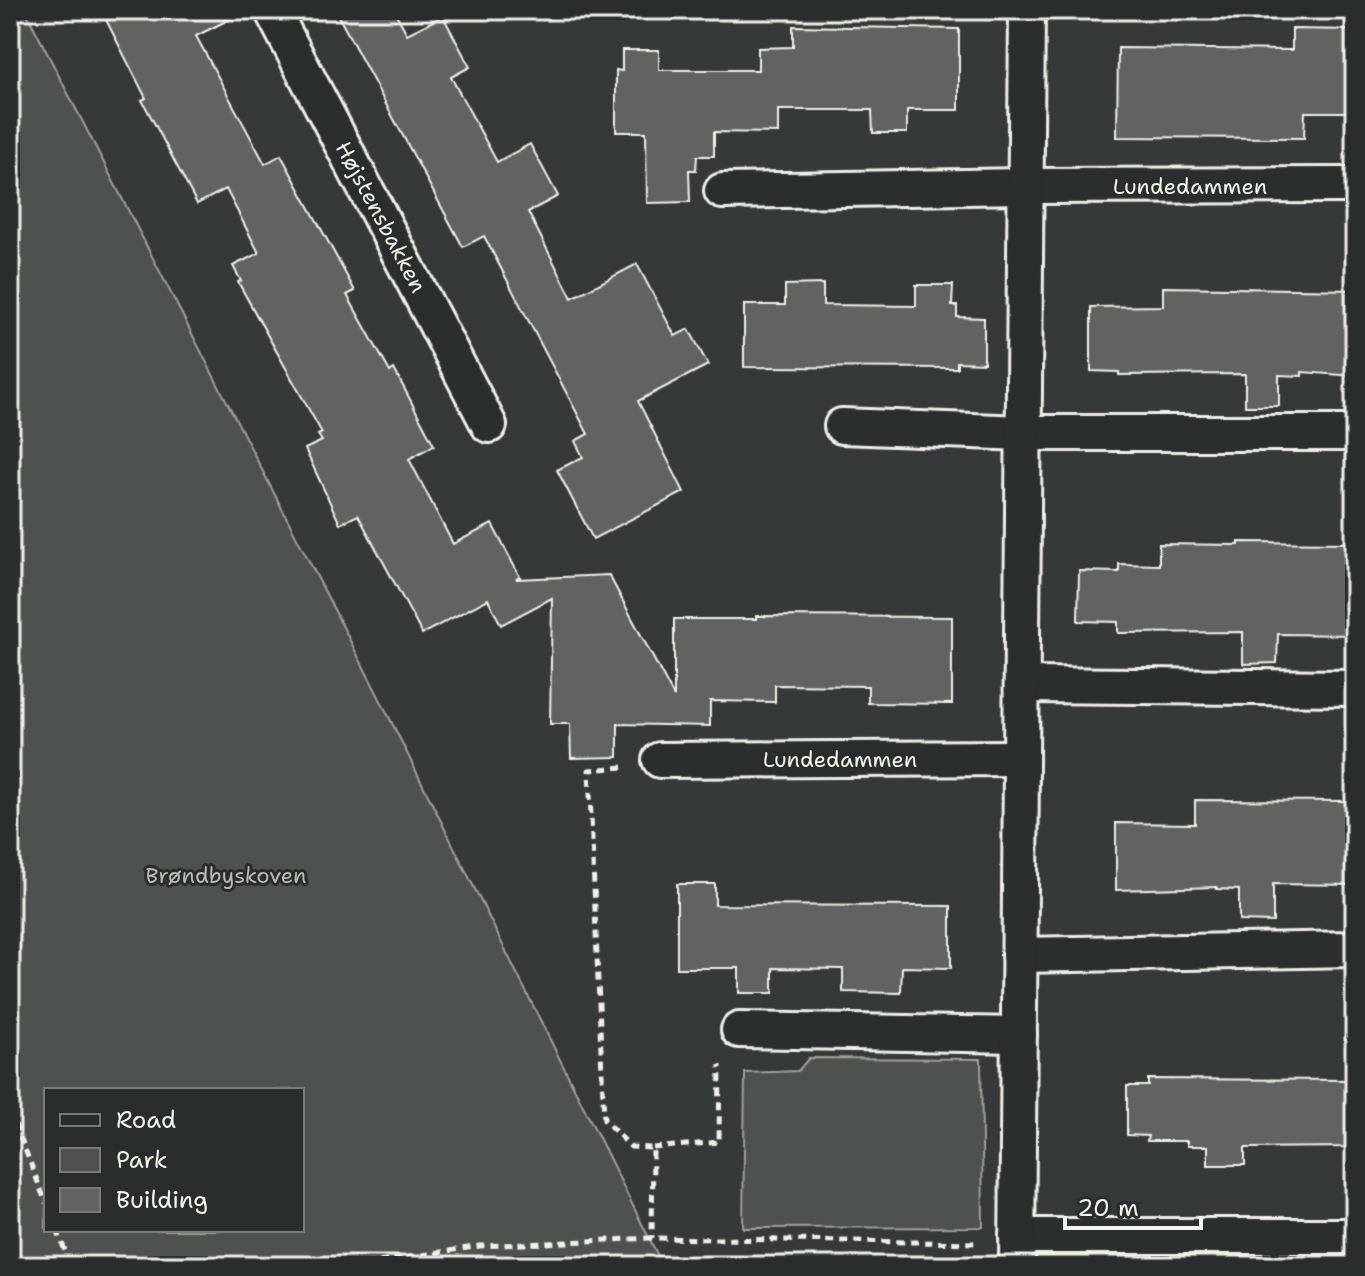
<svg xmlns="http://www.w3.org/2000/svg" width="1365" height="1276" font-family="'Shantell Sans',sans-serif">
	<rect width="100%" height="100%" fill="#363939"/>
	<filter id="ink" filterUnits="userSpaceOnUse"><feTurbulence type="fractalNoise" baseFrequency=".0125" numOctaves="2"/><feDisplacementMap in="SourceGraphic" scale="16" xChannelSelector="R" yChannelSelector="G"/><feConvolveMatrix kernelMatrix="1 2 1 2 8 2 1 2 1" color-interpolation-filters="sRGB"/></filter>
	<g filter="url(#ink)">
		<g fill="#4e514f" stroke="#a1a19c" stroke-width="2" fill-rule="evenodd">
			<path d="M10 10H25L376 691 658 1256 685 1266H10ZM46 1090H302V1230H46Z"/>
			<polygon points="809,1058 981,1059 983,1227 743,1228 745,1073 798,1071"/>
		</g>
		<g fill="#616362" stroke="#f4f1e8" stroke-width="2">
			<polygon points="101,10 248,10 196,36 265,164 281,155 355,291 347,295 390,372 394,369 434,445 409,459 453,544 492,524 520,577 516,579 609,575 674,697 674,619 756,619 756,616 952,617 952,704 868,703 868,686 775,685 775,702 710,701 710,726 618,724 618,757 571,758 570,724 550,724 552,598 501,625 488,599 422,634 358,515 340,524 305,449 322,441 318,435 322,433 238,282 241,281 233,266 259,253 226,189 197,204 142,100 146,98"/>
			<polygon points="335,10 394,10 407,34 443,16 470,67 451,77 497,162 530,144 558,196 528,212 572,298 637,264 675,336 689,329 708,365 638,401 684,492 593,539 557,470 583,457 575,441 588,434 484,236 463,247"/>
			<polygon points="793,26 959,29 959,110 907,110 907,133 873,133 872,110 778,110 778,133 714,132 714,156 697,156 696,170 689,170 690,202 647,203 646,132 616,132 616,70 622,71 622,50 659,50 659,70 758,70 758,48 793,47"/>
			<polygon points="1292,29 1355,30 1355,112 1305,112 1304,138 1117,137 1118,48 1292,50"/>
			<polygon points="823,284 823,305 916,306 916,285 953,285 952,306 957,306 957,317 984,318 984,363 957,362 957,368 744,367 744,305 785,305 785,285"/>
			<polygon points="1163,287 1355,290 1355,376 1302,372 1302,376 1279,375 1279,406 1245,406 1245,374 1119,375 1119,372 1091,371 1091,307 1163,306"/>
			<polygon points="1239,542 1355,543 1355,635 1278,634 1277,663 1243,664 1243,632 1118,633 1118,622 1078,621 1079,571 1119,572 1119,564 1159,565 1159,544 1239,545"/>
			<polygon points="1195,800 1355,801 1355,885 1273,884 1273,922 1239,921 1239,890 1217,889 1217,887 1116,890 1116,823 1195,824"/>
			<polygon points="677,884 715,884 715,905 951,906 951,968 902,967 901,993 843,992 843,969 773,968 773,993 739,993 739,968 677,968"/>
			<polygon points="1148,1079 1355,1080 1355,1147 1245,1148 1245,1165 1208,1165 1208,1146 1187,1146 1187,1141 1147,1141 1148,1136 1127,1135 1127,1086 1148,1086"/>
		</g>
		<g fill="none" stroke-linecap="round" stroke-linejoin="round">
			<defs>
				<g id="minor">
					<polyline points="272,10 489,425"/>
					<polyline points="722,191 1025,186 1355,185"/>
					<polyline points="842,426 1024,433 1355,433"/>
					<polyline points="1023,685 1355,688"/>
					<polyline points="660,760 1021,758"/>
					<polyline points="1019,955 1355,949"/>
					<polyline points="739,1030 1019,1035"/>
					<polyline points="1017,1236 1355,1236"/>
					<polyline points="1017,1266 1027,10"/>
				</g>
			</defs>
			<use href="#minor" stroke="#f4f1e8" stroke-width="40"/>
			<g stroke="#f4f1e8" stroke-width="5" stroke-dasharray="8 6" stroke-linecap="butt">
				<polyline points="623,767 589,770 604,1120 631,1147 653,1148 652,1238"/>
				<polyline points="10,1111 46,1203"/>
				<polyline points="653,1148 719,1142 720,1065"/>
				<polyline points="57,1230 71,1266"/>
				<polyline points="352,1266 480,1246 652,1238 977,1243"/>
			</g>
			<use href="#minor" stroke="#2a2d2e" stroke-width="34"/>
		</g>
	</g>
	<g text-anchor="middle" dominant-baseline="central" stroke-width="6" stroke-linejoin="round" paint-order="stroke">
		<g font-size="22" fill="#f4f1e8" stroke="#2a2d2e">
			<text x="1190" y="186">Lundedammen</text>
			<text transform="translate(381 217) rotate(62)">Højstensbakken</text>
			<text x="840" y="759">Lundedammen</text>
		</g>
		<g font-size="22" fill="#bab9b2" stroke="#2a2d2e">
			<text x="226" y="875">Brøndbyskoven</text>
		</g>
	</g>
	<rect width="1365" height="1276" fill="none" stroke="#2a2d2e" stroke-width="40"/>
	<rect x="20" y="20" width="1325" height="1236" fill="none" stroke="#f4f1e8" stroke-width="3" filter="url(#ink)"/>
	<rect x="44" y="1088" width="260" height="144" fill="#2a2d2e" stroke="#7b7b78" stroke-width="2"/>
	<rect x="60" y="1114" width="40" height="12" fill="#2a2d2e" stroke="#7b7b78" stroke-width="2"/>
	<text x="116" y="1128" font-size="24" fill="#f4f1e8">Road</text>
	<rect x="60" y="1148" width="40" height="24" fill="#4e514f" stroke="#7b7b78" stroke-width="2"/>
	<text x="116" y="1168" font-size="24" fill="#f4f1e8">Park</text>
	<rect x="60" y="1188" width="40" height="24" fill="#616362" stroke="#7b7b78" stroke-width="2"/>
	<text x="116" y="1208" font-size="24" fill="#f4f1e8">Building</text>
	<path d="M1065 1216v12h136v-12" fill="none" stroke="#f4f1e8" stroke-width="4"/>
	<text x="1077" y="1216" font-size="24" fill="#f4f1e8" stroke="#2a2d2e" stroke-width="6" paint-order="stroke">20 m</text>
</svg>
